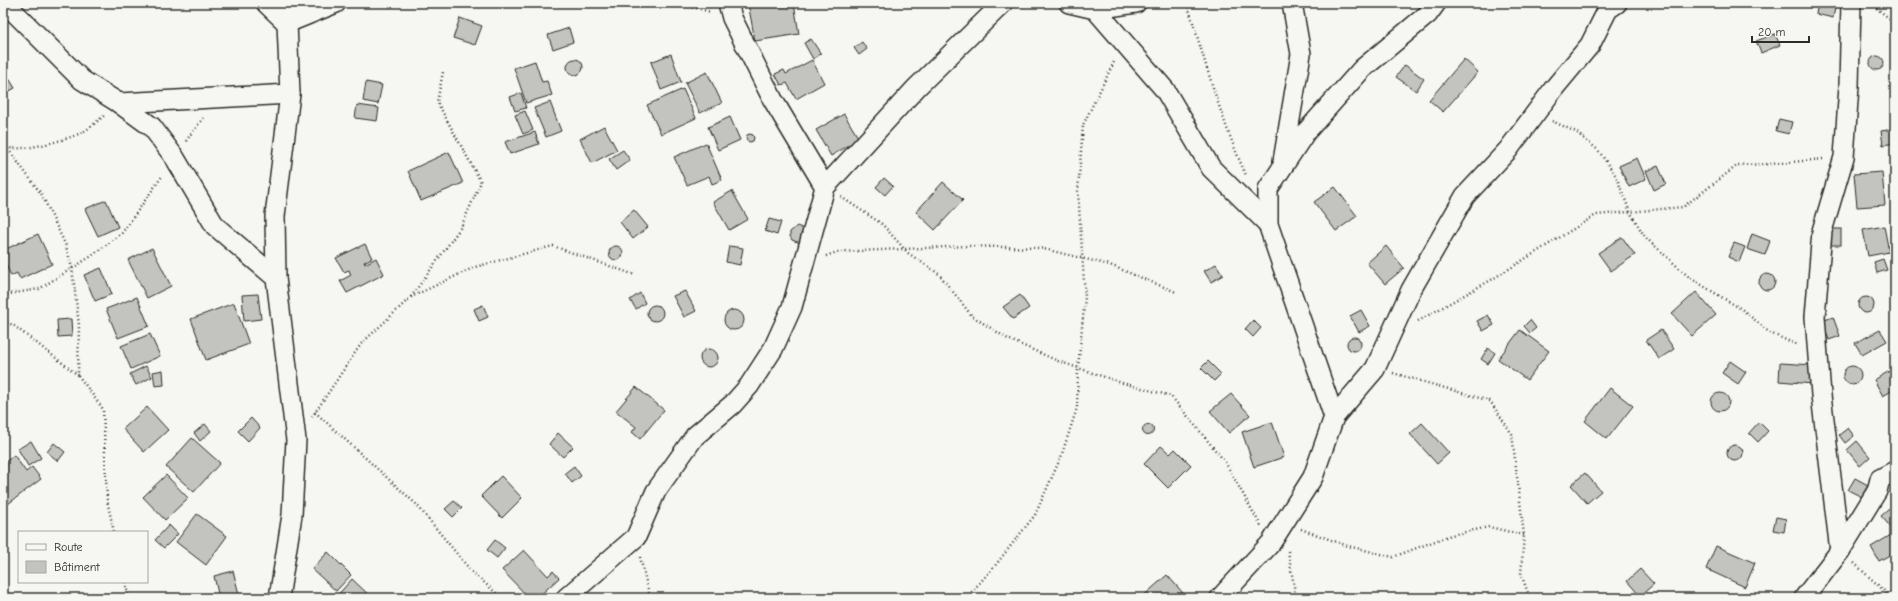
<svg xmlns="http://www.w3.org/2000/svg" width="1898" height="601" font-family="'Comic Neue',sans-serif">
	<rect width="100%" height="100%" fill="#f6f6f2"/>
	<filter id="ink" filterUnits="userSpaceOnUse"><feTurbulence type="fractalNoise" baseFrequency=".025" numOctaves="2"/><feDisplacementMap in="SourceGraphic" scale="8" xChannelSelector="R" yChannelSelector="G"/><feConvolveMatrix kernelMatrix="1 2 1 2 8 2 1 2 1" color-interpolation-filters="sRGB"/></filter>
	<g filter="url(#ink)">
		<g fill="#c3c3c0" stroke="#2b2b2b">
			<polygon points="748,3 794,3 799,34 755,41"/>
			<polygon points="1818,3 1836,3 1833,18 1816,14"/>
			<polygon points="460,18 482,26 475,45 453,38"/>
			<polygon points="569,28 573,42 553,49 548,35"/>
			<polygon points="1775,34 1780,45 1761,53 1756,41"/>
			<polygon points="811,39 821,54 813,59 804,43"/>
			<polygon points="862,42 867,49 859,55 854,48"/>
			<polygon points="671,54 681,82 661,90 651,62"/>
			<circle cx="1877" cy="63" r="7"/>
			<circle cx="575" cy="67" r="8"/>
			<polygon points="1464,59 1478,72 1443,112 1429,100"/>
			<polygon points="812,60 824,83 796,99 787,83 781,85 775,74 784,70 786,74"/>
			<polygon points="535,61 542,82 547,81 552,95 526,103 514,68"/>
			<polygon points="1405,65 1424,79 1416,91 1396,77"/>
			<polygon points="707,72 722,103 700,113 685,83"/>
			<polygon points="8,77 15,88 6,93 3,88 3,81"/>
			<polygon points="366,82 382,85 378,104 363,101"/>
			<polygon points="683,89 696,118 661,134 647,105"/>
			<polygon points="521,93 526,108 515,111 510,97"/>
			<polygon points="550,102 561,131 546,137 534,108"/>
			<polygon points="357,105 379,108 377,121 355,118"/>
			<polygon points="525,111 533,130 523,134 515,115"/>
			<polygon points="844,114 859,139 831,156 816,130"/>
			<polygon points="730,117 740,140 718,150 708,127"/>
			<polygon points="1779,119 1792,122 1789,134 1776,131"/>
			<polygon points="604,126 617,150 592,163 580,139"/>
			<polygon points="1894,129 1895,143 1883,145 1881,131"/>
			<polygon points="535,132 539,144 510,154 505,142"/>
			<circle cx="750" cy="138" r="4"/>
			<polygon points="706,143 722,180 712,184 709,176 687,185 674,157"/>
			<polygon points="623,150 630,160 616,170 609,159"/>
			<polygon points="449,152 463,183 421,201 408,171"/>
			<polygon points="1637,158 1646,179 1629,187 1619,166"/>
			<polygon points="1658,166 1666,184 1654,190 1646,171"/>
			<polygon points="1882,172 1885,205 1857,207 1854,174"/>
			<polygon points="884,178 893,186 885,195 876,187"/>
			<polygon points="943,182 963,200 935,230 916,212"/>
			<polygon points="1335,187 1357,216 1336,231 1314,202"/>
			<polygon points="732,191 748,219 729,230 713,202"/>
			<polygon points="106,200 118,227 98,236 85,209"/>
			<polygon points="634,210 648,227 633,239 620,222"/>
			<polygon points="769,219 781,222 777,235 765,231"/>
			<polygon points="797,226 804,229 800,243 792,240 790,236 790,232"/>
			<polygon points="1884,226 1889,252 1868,256 1863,230"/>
			<rect x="1826" y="229" width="15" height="16"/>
			<polygon points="38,234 52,264 20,279 17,273 11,276 3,258 3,255 8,253 6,249"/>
			<polygon points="1752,234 1770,241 1765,255 1747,249"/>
			<polygon points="1622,237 1635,255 1611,271 1598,253"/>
			<polygon points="1734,243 1745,247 1739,262 1728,257"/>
			<polygon points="365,244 372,258 364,262 365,264 376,258 384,274 347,293 340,281 351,275 349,270 344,272 336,258"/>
			<polygon points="729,246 743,248 740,265 726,262"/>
			<polygon points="1386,246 1404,268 1385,284 1367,263"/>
			<circle cx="616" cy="253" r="7"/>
			<polygon points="152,248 171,286 147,298 128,260"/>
			<polygon points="1883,259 1887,270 1877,273 1874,262"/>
			<polygon points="1216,264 1223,275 1211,282 1204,271"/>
			<polygon points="101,268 112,294 95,301 84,275"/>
			<circle cx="1767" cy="282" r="8"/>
			<polygon points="685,291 696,311 684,317 673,296"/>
			<polygon points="1696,292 1716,315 1692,336 1672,314"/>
			<polygon points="640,293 645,303 636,309 630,300"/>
			<polygon points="258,294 261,319 244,321 242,295"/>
			<polygon points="1020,295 1029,308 1013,319 1003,307"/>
			<polygon points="137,297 149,326 118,338 106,309"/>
			<circle cx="1866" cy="305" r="8"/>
			<polygon points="234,303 249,344 206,360 191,319"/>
			<circle cx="655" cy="313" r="8"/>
			<polygon points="483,305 488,317 479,321 474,309"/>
			<polygon points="1361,310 1370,326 1359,332 1350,316"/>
			<circle cx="734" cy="320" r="10"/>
			<polygon points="1488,315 1494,325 1483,331 1477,321"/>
			<polygon points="1833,317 1840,336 1829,340 1822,321"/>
			<polygon points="71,319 72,336 58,337 57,320"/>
			<polygon points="1253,320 1261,328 1253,337 1245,329"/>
			<polygon points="1530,320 1536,328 1530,333 1524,326"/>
			<polygon points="1520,330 1549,351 1527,380 1498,359"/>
			<polygon points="1661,330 1674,349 1659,359 1646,340"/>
			<polygon points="1880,330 1887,341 1862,355 1855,343"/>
			<polygon points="150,334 160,356 131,369 121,346"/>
			<circle cx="1354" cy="344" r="7"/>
			<polygon points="1488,348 1495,353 1488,364 1481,359"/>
			<circle cx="709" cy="358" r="9"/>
			<polygon points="1208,361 1221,374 1214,381 1201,368"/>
			<polygon points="1730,361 1746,372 1738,384 1722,373"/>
			<polygon points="1780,363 1814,365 1813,384 1779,381"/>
			<polygon points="146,366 152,377 136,385 130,374"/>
			<circle cx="1852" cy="375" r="9"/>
			<polygon points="1893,369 1895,372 1895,389 1883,396 1874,380"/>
			<polygon points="163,370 164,385 155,386 153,372"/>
			<polygon points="636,387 664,410 640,439 632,432 636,427 616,411"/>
			<polygon points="1610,388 1633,406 1607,439 1585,421"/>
			<circle cx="1720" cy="402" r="9"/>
			<polygon points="1231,394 1250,415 1229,433 1210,411"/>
			<polygon points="147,407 168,430 144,452 123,429"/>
			<polygon points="251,418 260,428 248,441 238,431"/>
			<polygon points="1272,422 1284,457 1254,467 1242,432"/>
			<polygon points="1759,422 1768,431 1758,442 1749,433"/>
			<polygon points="1422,423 1449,453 1437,464 1410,434"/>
			<polygon points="205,424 211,431 200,441 194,433"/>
			<circle cx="1148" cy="430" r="5.5"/>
			<polygon points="1848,428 1854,436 1845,443 1839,435"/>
			<polygon points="558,433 573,447 563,457 549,444"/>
			<polygon points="192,438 220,463 194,492 166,467"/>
			<polygon points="31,441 41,458 28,466 18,449"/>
			<polygon points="1857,441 1870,457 1860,466 1847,450"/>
			<polygon points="54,443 65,452 58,461 47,452"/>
			<circle cx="1735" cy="453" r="8"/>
			<polygon points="1161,446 1170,454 1175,449 1191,465 1168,488 1144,464"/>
			<polygon points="14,455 26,472 32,467 41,479 4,507 3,464"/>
			<polygon points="574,466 581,476 572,483 565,473"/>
			<polygon points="1585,473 1601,491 1587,503 1571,485"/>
			<polygon points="166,475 188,498 165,520 143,497"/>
			<polygon points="501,476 522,498 502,518 481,496"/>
			<polygon points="1855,478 1868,485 1862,497 1848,490"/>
			<polygon points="454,501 462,508 453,517 445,509"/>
			<polygon points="1895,504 1895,532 1881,516"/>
			<polygon points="197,514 227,536 206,565 176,542"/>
			<polygon points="1776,517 1786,519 1784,532 1773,530"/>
			<polygon points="169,525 178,534 164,548 155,540"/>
			<polygon points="1891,535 1895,542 1895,552 1879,561 1871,547"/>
			<polygon points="495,540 505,548 497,558 487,550"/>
			<polygon points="1716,546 1755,563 1745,587 1706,569"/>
			<polygon points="524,550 548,576 553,571 559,578 537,598 529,598 502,570"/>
			<polygon points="328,552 351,575 336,591 312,569"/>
			<polygon points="1640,569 1654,584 1640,596 1627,581"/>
			<polygon points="233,571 240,598 219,598 214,576"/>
			<polygon points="1167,575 1183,593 1177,598 1141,598"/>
			<polygon points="352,579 372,598 335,598"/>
		</g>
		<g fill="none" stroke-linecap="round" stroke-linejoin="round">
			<defs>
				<g id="street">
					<polyline points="5,3 82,80 119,103 152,127 175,158 215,226 276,278"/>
					<polyline points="266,3 287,23 336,3"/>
					<polyline points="728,3 732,18 773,100 825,187"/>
					<polyline points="1069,3 1095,9 1165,90 1211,168 1268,224"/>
					<polyline points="1095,9 1136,3"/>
					<polyline points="119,103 290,94"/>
					<polyline points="1283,161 1301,54 1292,3"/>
					<polyline points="1334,417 1268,224 1268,189 1305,133 1362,69 1428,14 1436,3"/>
					<polyline points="1840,551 1821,395 1815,317 1822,231 1844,157 1849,86 1851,3"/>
					<polyline points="279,598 292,515 296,440 276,278 275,216 290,94 287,23 291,3"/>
					<polyline points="566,598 636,537 656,491 695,436 733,404 749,386 773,349 792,307 825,187 917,87 1003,3"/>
					<polyline points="1220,598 1271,543 1313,477 1334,417 1375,369 1411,290 1465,196 1508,150 1555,87 1590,45 1608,9 1617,3"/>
					<polyline points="1804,598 1840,551 1877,491 1880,479 1895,471"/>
				</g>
			</defs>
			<use href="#street" stroke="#2b2b2b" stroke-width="22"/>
			<g stroke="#2b2b2b" stroke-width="2.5" stroke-dasharray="1 3" stroke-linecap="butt">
				<polyline points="677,3 711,12"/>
				<path d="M1187 3C1205 61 1221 120 1246 175"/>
				<polyline points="1870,3 1895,23"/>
				<polyline points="1552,121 1576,132 1598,150 1616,176 1630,212 1645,237 1690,278 1743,310 1770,333 1798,345"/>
				<polyline points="186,141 203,118"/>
				<path d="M3 146C17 154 66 140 81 133 89 129 97 121 104 116"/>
				<polyline points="8,149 42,195 66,246 72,268 79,325 78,375 103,409 107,500 114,532"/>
				<polyline points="841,197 882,224 908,253 939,274 972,316 1008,339 1058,361 1119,382 1171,396 1225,462 1261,526"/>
				<polyline points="826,256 837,252 968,246 1040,248 1110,265 1176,292"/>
				<polyline points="3,295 39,289 90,257 122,233 163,175"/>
				<polyline points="411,297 461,227 481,182 437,102 443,72"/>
				<polyline points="3,321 13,325 78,375"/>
				<polyline points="1418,321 1491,280 1596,215 1683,207 1738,165 1771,164 1823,159"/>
				<polyline points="1393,373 1490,401 1512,434 1524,535 1521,574 1530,598"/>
				<polyline points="315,412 416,504 472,572 502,598"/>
				<polyline points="312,417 361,344 411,297 475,267 553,246 635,275"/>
				<polyline points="1301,529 1348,546 1393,557 1451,535 1489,527 1524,535"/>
				<polyline points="1288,551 1296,598"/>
				<polyline points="640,557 650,598"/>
				<polyline points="1854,563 1892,598"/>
				<polyline points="125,582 129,598"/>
				<polyline points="966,598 994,567 1035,515 1061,457 1077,408 1078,368 1085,297 1078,191 1083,125 1115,60"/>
			</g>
			<use href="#street" stroke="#f6f6f2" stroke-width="19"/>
		</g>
	</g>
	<rect width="1898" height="601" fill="none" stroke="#f6f6f2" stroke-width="16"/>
	<rect x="8" y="8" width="1882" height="585" fill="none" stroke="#2b2b2b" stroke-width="1.5" filter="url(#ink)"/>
	<rect x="18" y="531" width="130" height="52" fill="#f6f6f2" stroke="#a5a5a2"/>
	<rect x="26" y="544" width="20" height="6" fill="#f6f6f2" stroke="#a5a5a2"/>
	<text x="54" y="551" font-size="12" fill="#2b2b2b">Route</text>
	<rect x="26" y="561" width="20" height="12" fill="#c3c3c0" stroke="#a5a5a2"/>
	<text x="54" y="571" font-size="12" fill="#2b2b2b">Bâtiment</text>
	<path d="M1752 36v6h57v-6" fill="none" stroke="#2b2b2b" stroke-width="2"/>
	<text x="1758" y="36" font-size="12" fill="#2b2b2b" stroke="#f6f6f2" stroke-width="3" paint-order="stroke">20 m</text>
</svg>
